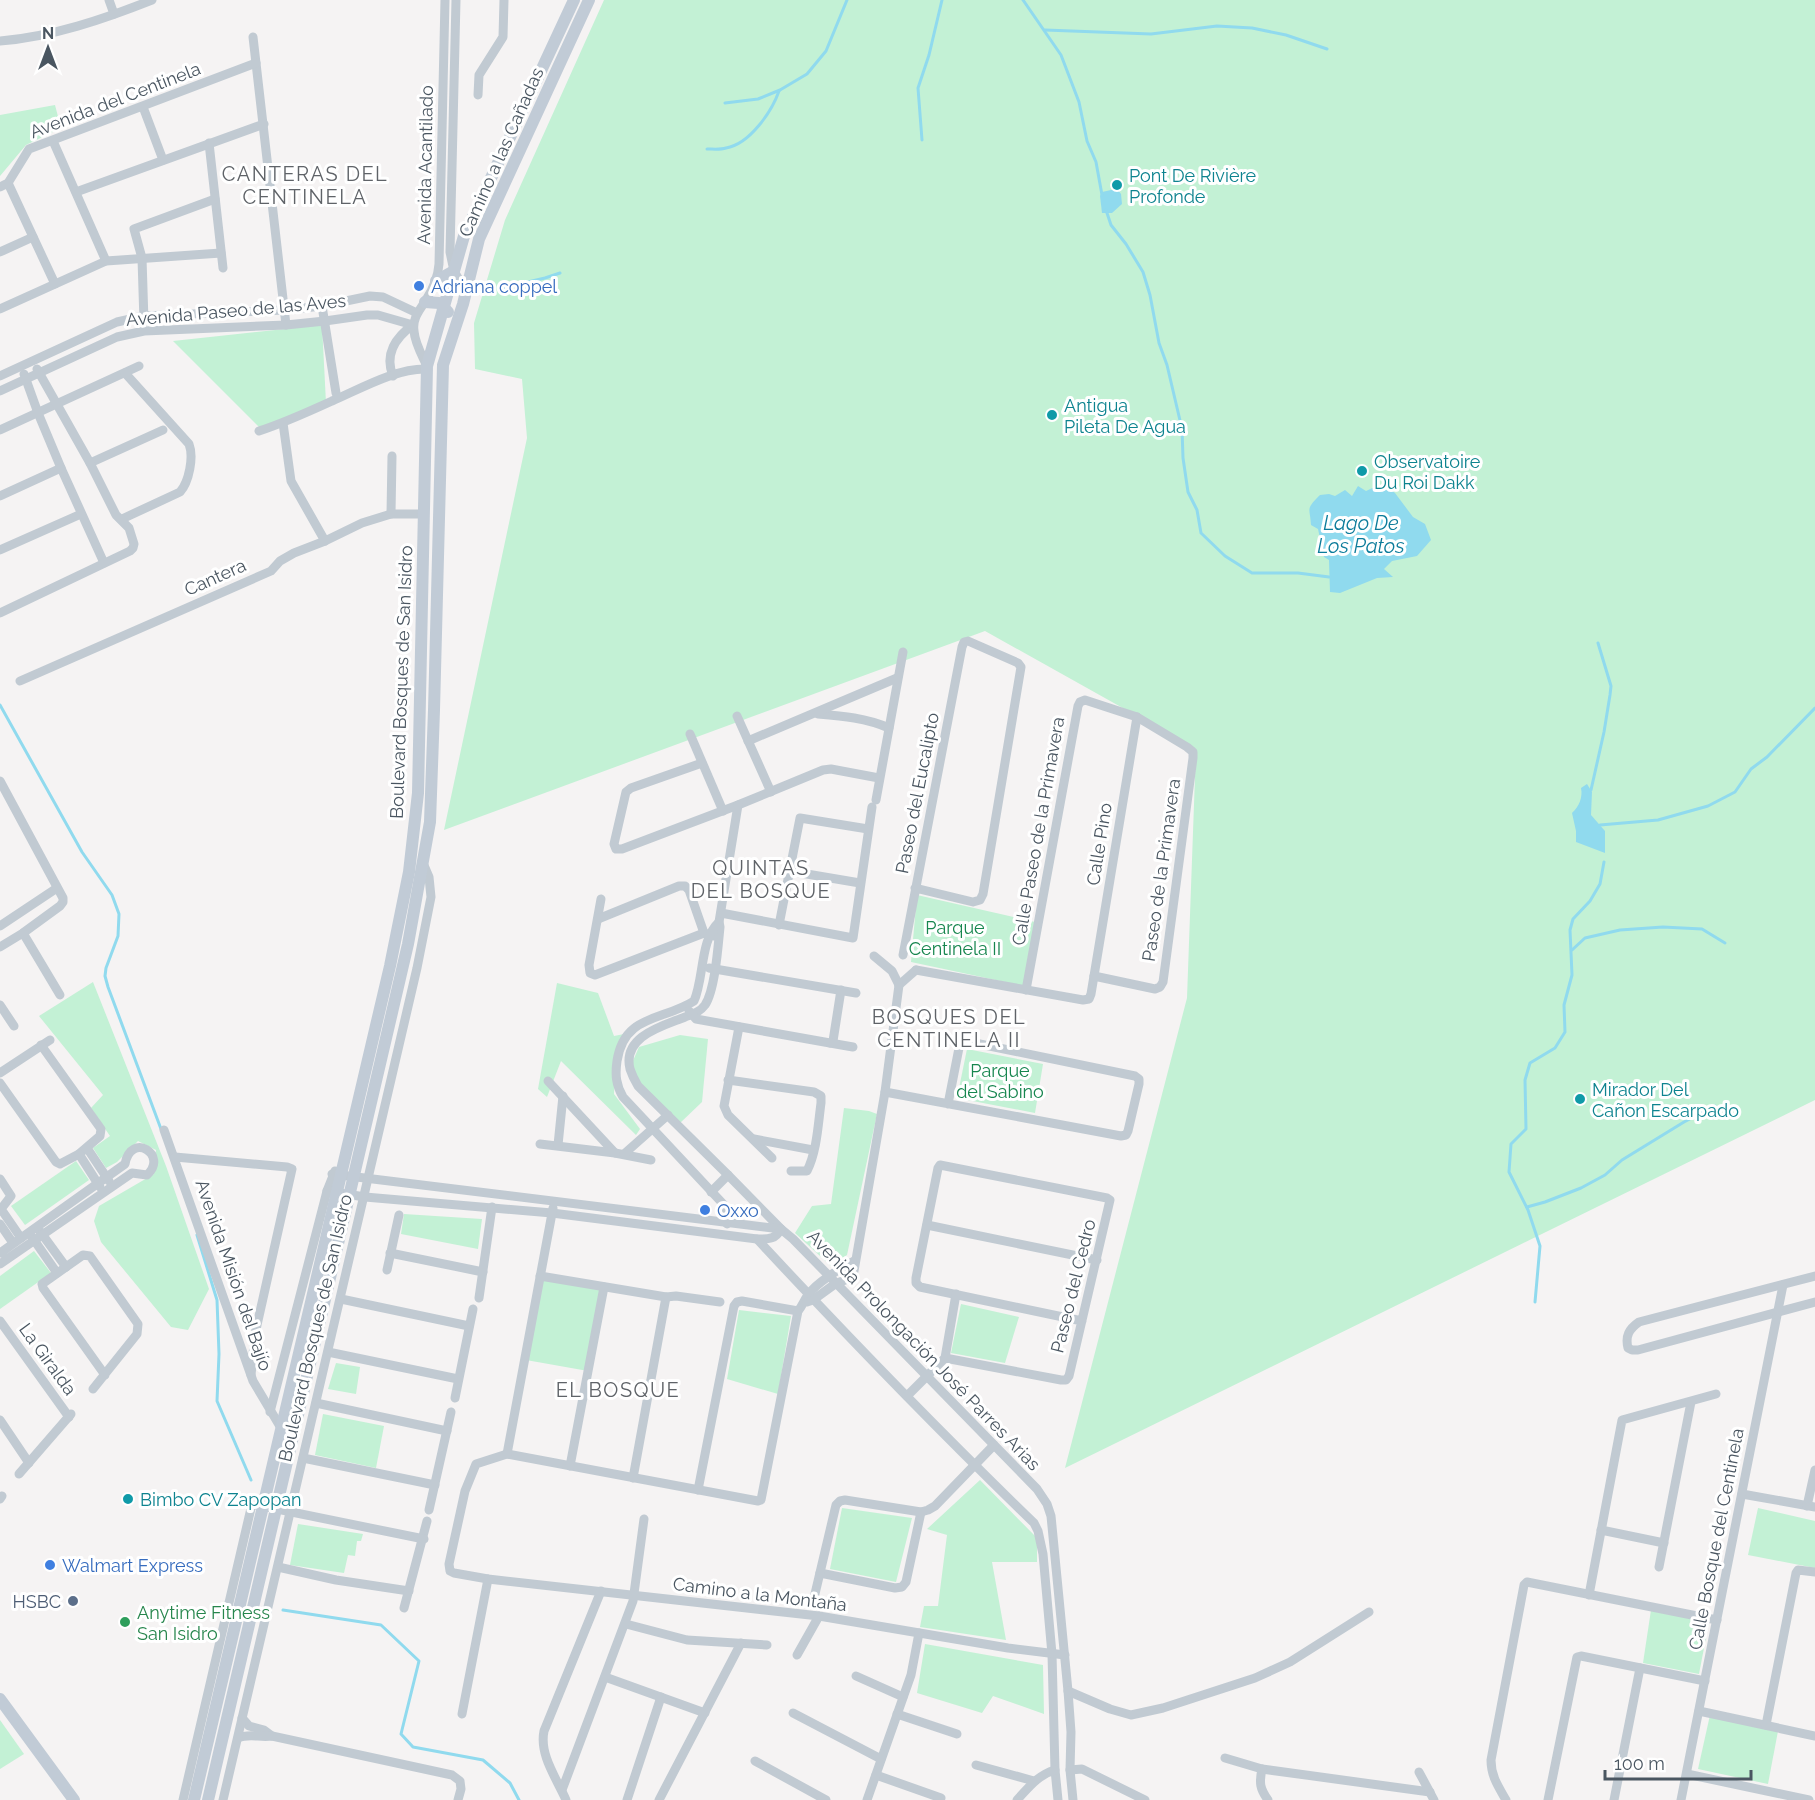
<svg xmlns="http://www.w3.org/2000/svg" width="1815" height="1800" font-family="Raleway,sans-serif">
	<rect width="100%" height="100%" fill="#f5f3f3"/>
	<g fill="#c3f1d5">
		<polygon points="604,0 1815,0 1815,1100 1065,1468 1187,998 1196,749 985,631 444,830 527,438 522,379 475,369 474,323 505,220"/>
		<polygon points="55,105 61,128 26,145 0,176 0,115"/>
		<polygon points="322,325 326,403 264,432 173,341"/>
		<polygon points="917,895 1035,922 1024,986 911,962"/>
		<polygon points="93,982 166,1166 209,1289 188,1330 171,1327 101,1242 94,1221 99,1206 154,1174 156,1150 138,1141 117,1162 106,1168 93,1148 110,1136 91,1108 103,1095 39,1016"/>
		<polygon points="557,983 598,993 614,1036 624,1034 615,1064 614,1094 640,1129 636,1135 561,1061 547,1097 538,1089"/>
		<polygon points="680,1035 708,1039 702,1102 679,1124 635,1080 632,1063 639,1047"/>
		<polygon points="967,1049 1043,1064 1035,1113 957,1098"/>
		<polygon points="844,1108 869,1111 877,1114 847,1255 836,1262 832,1267 795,1233 812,1206 831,1204"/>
		<polygon points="76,1161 89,1180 25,1225 11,1206"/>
		<polygon points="404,1214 482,1219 478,1249 401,1234"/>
		<polygon points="34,1251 51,1273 0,1309 0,1276"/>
		<polygon points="542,1280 604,1288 588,1371 526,1360"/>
		<polygon points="961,1304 1019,1317 1005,1363 951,1353"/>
		<polygon points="739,1310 791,1316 778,1394 727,1379"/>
		<polygon points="336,1363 360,1367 356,1394 328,1389"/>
		<polygon points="323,1414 384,1426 376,1468 315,1455"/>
		<polygon points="980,1480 1037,1538 1037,1562 992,1562 1006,1640 920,1627 924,1606 938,1606 947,1535 927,1529"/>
		<polygon points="842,1508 912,1518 896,1582 830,1569"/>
		<polygon points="1758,1508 1815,1521 1815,1568 1748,1555"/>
		<polygon points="298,1524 363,1534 361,1541 357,1541 355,1556 348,1555 344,1573 290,1565"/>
		<polygon points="1651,1610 1709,1622 1699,1674 1643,1663"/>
		<polygon points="925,1644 1043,1665 1044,1714 993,1696 982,1713 917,1693"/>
		<polygon points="1710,1715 1778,1731 1768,1784 1698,1769"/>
		<polygon points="0,1720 24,1754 0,1769"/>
	</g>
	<g fill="#90daee">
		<polygon points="1111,190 1118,190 1121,194 1122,204 1112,213 1102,213 1100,196 1102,192"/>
		<path d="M1385 485 1395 493 1413 517 1425 524 1431 540 1417 556 1392 561 1384 569 1393 577 1377 578 1340 593 1330 592 1329 560 1324 557 1318 529 1311 525C1310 507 1305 510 1320 495L1329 494 1335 496 1345 490 1352 496 1358 486 1366 491 1377 486Z"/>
		<path d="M1587 784 1592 792 1591 815 1605 831V853L1576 842V831L1572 813C1579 807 1583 797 1581 788Z"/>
	</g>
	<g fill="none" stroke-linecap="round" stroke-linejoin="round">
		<g stroke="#90daee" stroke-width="3">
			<polyline points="1023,0 1061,55 1079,102 1087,141 1096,162 1102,195"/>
			<polyline points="1045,30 1151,34 1217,26 1252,28 1286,35 1327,49"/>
			<polyline points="725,103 758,99 780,90 807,74 826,51 847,0"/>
			<polyline points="922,140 918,88 929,55 942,0"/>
			<path d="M707 149C713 149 720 150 726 148 750 144 772 111 779 91"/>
			<polyline points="1106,210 1111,225 1126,244 1143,272 1150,295 1159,343 1167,365 1182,429 1183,458 1188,492 1197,510 1201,533 1225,556 1252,573 1298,573 1329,577"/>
			<polyline points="502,288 545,278 560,273"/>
			<polyline points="0,705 82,852 112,895 119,914 118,936 106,968 105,976 108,987 161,1129"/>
			<polyline points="1591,790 1604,732 1610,695 1611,686 1598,643"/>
			<polyline points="1600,825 1658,820 1708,806 1735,792 1751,769 1767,757 1815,708"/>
			<polyline points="1572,950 1585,938 1620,930 1663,927 1702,929 1725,943"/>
			<polyline points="1527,1207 1545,1202 1581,1188 1605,1175 1622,1160 1684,1122 1715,1106"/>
			<polyline points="197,1235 217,1300 219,1354 217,1401 251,1480"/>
			<polyline points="1535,1302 1540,1246 1528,1210 1509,1172 1511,1144 1526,1129 1525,1080 1530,1063 1555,1048 1565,1032 1564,1005 1572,975 1570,930 1573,919 1590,901 1600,884 1604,862"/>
			<polyline points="283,1610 381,1625 419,1661 401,1734 413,1747 483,1760 510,1783 519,1800"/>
		</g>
		<g stroke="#c1cad2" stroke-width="9">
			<polyline points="109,0 114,14"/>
			<polyline points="456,0 450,252 454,271 466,292"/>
			<polyline points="253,37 286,325"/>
			<path d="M0 41C52 37 104 19 152 0"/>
			<polyline points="478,95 479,75 503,37 504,0"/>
			<polyline points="143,107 163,160"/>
			<polyline points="53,141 106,261"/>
			<polyline points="209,143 223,268"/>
			<polyline points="8,183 55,284"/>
			<polyline points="0,187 8,183 29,149 256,63"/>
			<polyline points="76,192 264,124"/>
			<polyline points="0,252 33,237"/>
			<polyline points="322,306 336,393"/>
			<polyline points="0,309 106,261 221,253"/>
			<polyline points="144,322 142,258 134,229 215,199"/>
			<path d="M427 366C422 355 415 344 414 331 412 318 420 310 426 300 433 289 438 278 439 264L445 0"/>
			<polyline points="24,374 38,413 61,468 104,563"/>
			<polyline points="0,376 117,322 144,316 285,310 322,306 370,296 383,297 417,313"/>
			<path d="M393 376C384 354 396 337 413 325"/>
			<polyline points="0,391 117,337 144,331 286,325 325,321 367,315 378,315 413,325"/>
			<polyline points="283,423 291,481 325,541"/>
			<polyline points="0,430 139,366"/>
			<path d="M259 431C284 423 308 412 332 401 360 389 396 368 427 369"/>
			<polyline points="90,463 163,430"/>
			<polyline points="0,496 61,468"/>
			<polyline points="391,514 392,456"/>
			<path d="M122 519 180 492C189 482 194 457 189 444L125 373"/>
			<polyline points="0,550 81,514"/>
			<polyline points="0,613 130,551 133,548 134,544 129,528 116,515 90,463 37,369"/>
			<polyline points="20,681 271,571 280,561 294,553 325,541 362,523 391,514 424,514"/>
			<path d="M818 714C843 716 866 718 889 728"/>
			<polyline points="737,716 771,792"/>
			<polyline points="690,734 723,811"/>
			<polyline points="748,741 897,678"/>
			<polyline points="702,763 631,788 626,792 614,844 616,849 622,849 738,805 823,770 831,769 879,778"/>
			<polyline points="0,781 63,898 63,902 60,906 23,933 0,947"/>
			<polyline points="876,800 903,652"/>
			<path d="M738 805 719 922 720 927C718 947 715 990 705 1005 700 1012 693 1014 685 1017 663 1026 622 1036 630 1069 632 1075 635 1081 638 1086L728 1175 781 1229 793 1239 1037 1489 1047 1504 1051 1516 1068 1691 1071 1732 1070 1770 1073 1800"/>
			<polyline points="789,871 860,883"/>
			<polyline points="601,899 589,965 590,973 595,975 704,933 714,936"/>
			<polyline points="721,913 853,938 872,807"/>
			<polyline points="598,919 679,886 685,886 689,890 704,933"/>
			<path d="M719 922C700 939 704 979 694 1001 663 1021 624 1014 617 1061 615 1075 616 1085 623 1097L726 1207 727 1224"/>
			<polyline points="779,925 800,818 868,829"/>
			<polyline points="0,926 57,888"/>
			<polyline points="23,933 60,995"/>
			<polyline points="903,955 962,647 964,642 968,641 1018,663 1021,667 983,894 980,900 973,902 915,888"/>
			<polyline points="874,956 892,971 899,985"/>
			<polyline points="709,968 856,993"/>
			<polyline points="916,970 1083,1000 1089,999 1091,994 1137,717"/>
			<polyline points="899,985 916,970"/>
			<polyline points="1026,990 1078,706 1080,702 1085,700 1137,717 1187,747 1193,752 1193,758 1163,982 1160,987 1155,989 1094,976"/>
			<polyline points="0,1005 14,1026"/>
			<polyline points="689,1011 696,1019 830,1043 833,1041 841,990"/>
			<polyline points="739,1027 724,1106 728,1115 772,1158"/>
			<polyline points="830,1043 853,1047"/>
			<polyline points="0,1073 50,1040"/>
			<path d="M728 1080 814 1092 821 1096V1103C818 1125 817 1151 807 1171H791"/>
			<polyline points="548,1081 615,1153"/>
			<polyline points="0,1083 56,1162 60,1164 79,1154 100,1136 101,1129 41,1045"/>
			<polyline points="885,1092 1121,1136 1126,1135 1128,1131 1139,1084 1139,1079 1135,1076 970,1042 964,1043 959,1048 948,1104"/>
			<polyline points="164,1130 253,1381 281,1428"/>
			<polyline points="754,1139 813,1150"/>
			<polyline points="540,1144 615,1153 651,1160"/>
			<polyline points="558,1145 563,1096"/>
			<polyline points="87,1148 109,1181"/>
			<polyline points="79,1154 100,1187"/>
			<polyline points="624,1154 668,1115"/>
			<polyline points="175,1157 287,1167 292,1169 255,1334 251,1375"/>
			<polyline points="332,1174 781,1229"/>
			<polyline points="0,1179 11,1196 1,1209 21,1238"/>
			<path d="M327 1191 365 1197 552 1213 757 1239C768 1239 775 1240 781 1229"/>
			<polyline points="711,1192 728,1175"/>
			<polyline points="0,1224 13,1243"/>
			<polyline points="927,1225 1097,1260"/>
			<polyline points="39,1230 66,1267"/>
			<polyline points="32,1237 57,1273"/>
			<path d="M757 1239C847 1336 939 1431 1034 1523L1038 1531 1043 1554 1052 1654 1055 1770 1058 1800"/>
			<path d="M0 1253 125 1164C131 1131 169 1155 147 1175L132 1173 0 1264"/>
			<polyline points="390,1253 483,1272"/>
			<path d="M854 1261C842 1267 816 1283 808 1295 804 1300 803 1305 798 1311L761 1500 758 1501 507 1454 476 1464 465 1491 449 1564 450 1571 454 1573 488 1579 819 1616 1008 1648 1065 1655"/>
			<polyline points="387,1270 399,1215"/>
			<polyline points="540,1276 666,1297 676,1296 720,1302"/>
			<path d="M1815 1276 1639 1322C1629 1329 1625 1336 1628 1348L1632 1350H1638L1815 1302"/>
			<polyline points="479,1298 492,1207"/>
			<polyline points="341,1299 469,1326"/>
			<polyline points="807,1302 813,1300 835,1284 850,1278 854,1271 885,1092 899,985"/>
			<polyline points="0,1321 69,1417"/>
			<polyline points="328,1352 458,1379"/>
			<polyline points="945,1358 1061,1380 1066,1380 1069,1376 1110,1200 1107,1198 940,1165 938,1168 916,1278 916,1283 920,1287 1082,1321"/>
			<polyline points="93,1389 137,1334 138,1324 90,1256 83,1255 42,1284 43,1288 105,1375"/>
			<polyline points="907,1396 945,1358 956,1294"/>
			<polyline points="455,1398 473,1309"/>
			<polyline points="316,1403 447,1431"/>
			<polyline points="270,1412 327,1191 335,1171"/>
			<polyline points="0,1420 29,1463"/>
			<polyline points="507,1454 553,1208"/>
			<polyline points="303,1458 435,1485"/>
			<polyline points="570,1466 604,1287"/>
			<polyline points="19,1474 71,1414"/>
			<polyline points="633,1478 666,1297"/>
			<polyline points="698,1490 734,1306 737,1302 742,1301 798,1311"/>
			<polyline points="1742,1494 1815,1507"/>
			<polyline points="0,1499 2,1496"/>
			<polyline points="1807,1506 1815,1470"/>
			<polyline points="429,1510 451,1412"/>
			<polyline points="1601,1530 1664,1543"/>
			<polyline points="278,1567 336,1580 409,1591"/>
			<polyline points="1659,1567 1691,1402"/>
			<polyline points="820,1573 895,1588 902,1587 906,1582 921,1512"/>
			<polyline points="1589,1595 1622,1420 1716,1394"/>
			<polyline points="814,1598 836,1505 840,1501 845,1500 921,1512 928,1510 935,1506 994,1445"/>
			<polyline points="404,1608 427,1521"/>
			<polyline points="626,1624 687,1640 767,1645"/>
			<polyline points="797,1655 819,1616"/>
			<polyline points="856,1676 903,1697"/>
			<polyline points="605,1677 705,1713"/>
			<polyline points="1068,1691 1110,1709 1131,1715 1163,1708 1255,1678 1290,1662 1369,1612"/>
			<polyline points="1699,1711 1815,1736"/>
			<polyline points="793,1713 881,1759"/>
			<polyline points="462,1714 488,1579"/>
			<polyline points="897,1714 957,1734"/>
			<polyline points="242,1718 249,1726 264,1730 272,1736"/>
			<polyline points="1766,1725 1796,1573 1798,1570 1815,1572"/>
			<path d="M238 1738C249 1733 260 1738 272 1736L452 1775 460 1781 461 1789 458 1800"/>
			<polyline points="1225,1758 1262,1769 1430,1792"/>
			<polyline points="755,1761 826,1800"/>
			<polyline points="976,1765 1034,1781"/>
			<path d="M1262 1769C1259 1783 1260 1789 1268 1800"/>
			<polyline points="1070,1770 1082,1769 1145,1800"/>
			<polyline points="1419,1772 1434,1800"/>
			<polyline points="1687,1774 1809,1800"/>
			<polyline points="876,1775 941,1798"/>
			<polyline points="562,1790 633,1601 644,1519"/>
			<polyline points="183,1800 252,1504 424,1539"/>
			<polyline points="223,1800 417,968 431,897 429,877 423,863"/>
			<path d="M566 1800C557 1779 539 1755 544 1731L601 1591"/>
			<polyline points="627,1800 661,1697"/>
			<polyline points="659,1800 741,1643"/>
			<polyline points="867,1800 911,1675 919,1633"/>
			<path d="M1017 1800C1029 1787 1038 1775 1055 1770"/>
			<path d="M1506 1800C1498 1786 1491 1776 1491 1760L1524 1585 1527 1582 1717 1620"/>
			<polyline points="1548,1800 1577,1657 1581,1656 1705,1681"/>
			<polyline points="1614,1800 1640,1668"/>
			<polyline points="1681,1800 1783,1285"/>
		</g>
		<g stroke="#c1cbd6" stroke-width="12">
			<polyline points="436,281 454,271"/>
			<polyline points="425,302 439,303 448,312"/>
			<polyline points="0,1699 74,1800"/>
			<polyline points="194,1800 390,966 409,872 418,793 427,366 464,236 574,0"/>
			<polyline points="208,1800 408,944 430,822 434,710 443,365 463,304 479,239 589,0"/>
		</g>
	</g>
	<g fill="#0f9aa8" stroke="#fff" stroke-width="2">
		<circle cx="1117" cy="185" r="6"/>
		<circle cx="1052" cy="415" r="6"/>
		<circle cx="1362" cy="471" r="6"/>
		<circle cx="1580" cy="1099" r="6"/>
		<circle cx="128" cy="1499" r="6"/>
	</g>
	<g fill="#3f7fe0" stroke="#fff" stroke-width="2">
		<circle cx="419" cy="286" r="6"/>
		<circle cx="705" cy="1210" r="6"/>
		<circle cx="50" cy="1565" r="6"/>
	</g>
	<circle fill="#5c6f8a" stroke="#fff" stroke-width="2" cx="73" cy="1601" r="6"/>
	<circle fill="#2e9e5b" stroke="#fff" stroke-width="2" cx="125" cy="1622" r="6"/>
	<g text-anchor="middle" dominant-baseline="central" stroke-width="6" stroke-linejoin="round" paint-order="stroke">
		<g font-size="18" fill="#4a5661" stroke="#fff">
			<text transform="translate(115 100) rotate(-21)">Avenida del Centinela</text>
			<text transform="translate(501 152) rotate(-66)">Camino a las Cañadas</text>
			<text transform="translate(425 165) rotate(-89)">Avenida Acantilado</text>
			<text transform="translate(236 310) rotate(-5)">Avenida Paseo de las Aves</text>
			<text transform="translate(215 577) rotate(-24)">Cantera</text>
			<text transform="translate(401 682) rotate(-88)">Boulevard Bosques de San Isidro</text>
			<text transform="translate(917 793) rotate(-79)">Paseo del Eucalipto</text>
			<text transform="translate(1038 831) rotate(-80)">Calle Paseo de la Primavera</text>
			<text transform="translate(1099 844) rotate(-81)">Calle Pino</text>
			<text transform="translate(1161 870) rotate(-82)">Paseo de la Primavera</text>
			<text transform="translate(234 1275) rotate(71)">Avenida Misión del Bajío</text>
			<text transform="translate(1073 1286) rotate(-76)">Paseo del Cedro</text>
			<text transform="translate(315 1328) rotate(-77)">Boulevard Bosques de San Isidro</text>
			<text transform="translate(924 1350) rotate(46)">Avenida Prolongación José Parres Arias</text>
			<text transform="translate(48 1359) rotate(54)">La Giralda</text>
			<text transform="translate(1716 1539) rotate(-79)">Calle Bosque del Centinela</text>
			<text transform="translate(760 1594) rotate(7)">Camino a la Montaña</text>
		</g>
		<g font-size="18" fill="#0d838f" stroke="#fff" text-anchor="start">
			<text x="1129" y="175">Pont De Rivière<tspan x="1129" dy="21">Profonde</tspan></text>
			<text x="1064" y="405">Antigua<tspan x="1064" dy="21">Pileta De Agua</tspan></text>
			<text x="1374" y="461">Observatoire<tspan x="1374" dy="21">Du Roi Dakk</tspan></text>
			<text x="1592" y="1089">Mirador Del<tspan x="1592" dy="21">Cañon Escarpado</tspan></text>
			<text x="140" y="1499">Bimbo CV Zapopan</text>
		</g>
		<g font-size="18" fill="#366cbe" stroke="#fff" text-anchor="start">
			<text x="431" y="286">Adriana coppel</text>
			<text x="717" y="1210">Oxxo</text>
			<text x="62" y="1565">Walmart Express</text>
		</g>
		<g font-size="18" fill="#17864f" stroke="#fff">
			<text x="955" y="927">Parque<tspan x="955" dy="21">Centinela II</tspan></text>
			<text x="1000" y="1070">Parque<tspan x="1000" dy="21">del Sabino</tspan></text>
		</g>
		<g font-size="18" fill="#4e5e75" stroke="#fff" text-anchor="end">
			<text x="61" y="1601">HSBC</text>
		</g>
		<g font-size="18" fill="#27864d" stroke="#fff" text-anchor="start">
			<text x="137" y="1612">Anytime Fitness<tspan x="137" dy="21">San Isidro</tspan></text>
		</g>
		<g font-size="20" letter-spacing="1.5" fill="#5f6368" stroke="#fff">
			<text x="305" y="174">CANTERAS DEL<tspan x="305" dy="23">CENTINELA</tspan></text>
			<text x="761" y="868">QUINTAS<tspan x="761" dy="23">DEL BOSQUE</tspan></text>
			<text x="949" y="1017">BOSQUES DEL<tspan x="949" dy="23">CENTINELA II</tspan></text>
			<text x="618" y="1390">EL BOSQUE</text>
		</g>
		<g font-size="20" font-style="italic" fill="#0c7c9b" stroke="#fff">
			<text x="1361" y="523">Lago De<tspan x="1361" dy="23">Los Patos</tspan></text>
		</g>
	</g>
	<g transform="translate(48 48)" stroke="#ffffff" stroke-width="4.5" paint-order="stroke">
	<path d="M0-4.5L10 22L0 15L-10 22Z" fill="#4a5661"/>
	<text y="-9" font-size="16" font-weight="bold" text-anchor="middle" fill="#4a5661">N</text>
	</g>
	<path d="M1605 1770v9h146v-9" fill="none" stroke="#4a5661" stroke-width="3"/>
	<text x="1614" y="1770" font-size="18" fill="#4a5661" stroke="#ffffff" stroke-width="4.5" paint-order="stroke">100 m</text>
</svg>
